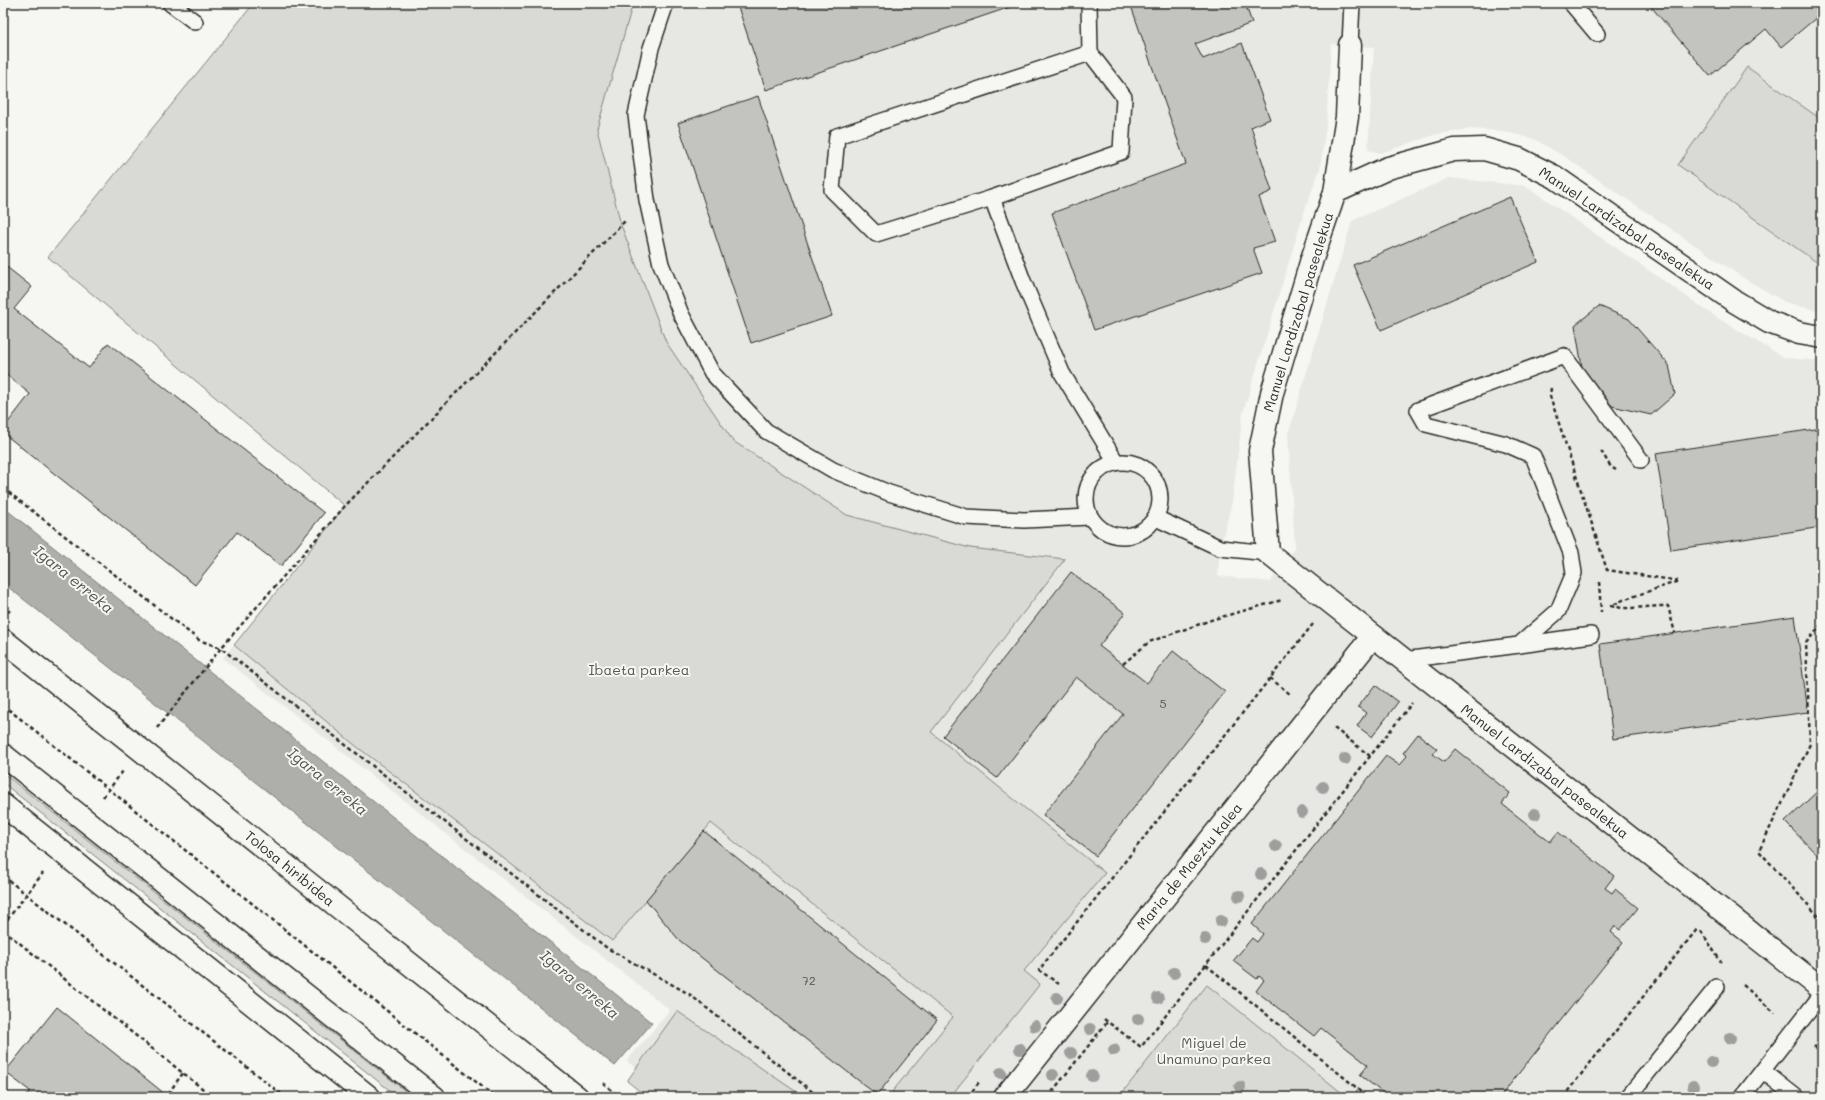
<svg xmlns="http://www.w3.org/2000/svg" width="1825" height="1100" font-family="Mali,sans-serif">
	<rect width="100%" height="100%" fill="#f6f6f2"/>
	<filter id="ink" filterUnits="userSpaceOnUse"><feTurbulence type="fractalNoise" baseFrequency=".025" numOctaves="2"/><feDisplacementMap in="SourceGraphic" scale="8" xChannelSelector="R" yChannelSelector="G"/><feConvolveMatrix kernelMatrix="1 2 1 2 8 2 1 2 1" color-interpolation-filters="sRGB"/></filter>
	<g filter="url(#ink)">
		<polygon fill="#e7e7e3" points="598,3 1822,3 1822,312 1785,302 1745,279 1565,157 1534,139 1503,131 1469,129 1434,135 1381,153 1368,150 1374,47 1331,44 1326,125 1320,169 1305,209 1243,413 1232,502 1220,548 1218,576 1270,582 1295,547 1288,435 1352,221 1449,178 1526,186 1719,319 1785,358 1822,361 1822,1097 673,1097 627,1061 670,1010 223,658 345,506 621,225 597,129"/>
		<g fill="#d9d9d5" stroke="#828280">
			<polygon points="254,3 633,3 597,129 621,225 666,342 733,441 847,515 970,548 1065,559 931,732 1105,873 1024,971 1040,984 950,1097 898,1097 892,1092 953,1017 711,823 612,941 356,746 234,645 345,506 48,257"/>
			<polygon points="1747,67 1822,120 1822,266 1678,165"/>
			<polygon points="3,773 413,1097 398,1097 3,783"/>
			<polygon points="1207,985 1347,1097 1119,1097"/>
			<polygon points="677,1011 804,1097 647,1097 627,1081"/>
		</g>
		<polygon fill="#aeaeab" stroke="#7a7a78" points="3,507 652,1023 615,1066 3,583"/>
		<g fill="#c3c3c0" stroke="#2b2b2b">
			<polygon points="739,3 1022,3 766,90 737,4"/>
			<polygon points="1130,3 1245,3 1252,23 1195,44 1203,59 1242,43 1270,119 1251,127 1272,191 1259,197 1275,242 1253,248 1262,273 1094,330 1052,213 1186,164"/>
			<polygon points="1648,3 1822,3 1822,13 1781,47 1766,29 1710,76"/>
			<polygon points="758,96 832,316 751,343 678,123"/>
			<polygon points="1510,197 1538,262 1381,330 1353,265"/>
			<polygon points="3,264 32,287 14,309 89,368 108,343 324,513 281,566 237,532 195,585 3,433 3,429 30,394 3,372"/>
			<polygon points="1599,306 1629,319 1669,365 1675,394 1651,415 1612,406 1582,367 1575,325"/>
			<polygon points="1822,428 1822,527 1671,550 1656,453"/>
			<polygon points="1071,572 1125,613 1099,646 1147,683 1173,651 1225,692 1096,856 1043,815 1123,714 1076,677 997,778 943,736"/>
			<polygon points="1795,616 1808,712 1613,739 1600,644"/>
			<polygon points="1375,685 1398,702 1372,737 1357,726 1366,713 1358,707"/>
			<polygon points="1418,734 1437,749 1433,754 1444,762 1455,749 1510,793 1502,804 1550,842 1558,832 1614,876 1605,888 1612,893 1615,889 1638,908 1620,930 1615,926 1611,932 1623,942 1500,1097 1388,1097 1360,1075 1368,1065 1321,1028 1314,1036 1256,991 1264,980 1259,976 1257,979 1233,961 1252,938 1257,942 1263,934 1252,924 1386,756 1399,765 1407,756 1403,753"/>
			<polygon points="1822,787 1822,860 1785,822"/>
			<polygon points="704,831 937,1020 877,1095 679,940 646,900"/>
			<polygon points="57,1007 165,1094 163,1097 25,1097 30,1091 5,1072"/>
		</g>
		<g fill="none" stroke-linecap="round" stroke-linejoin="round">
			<defs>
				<g id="lane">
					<polyline points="170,3 195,22"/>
					<polyline points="666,3 651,48 636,115 647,200 661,264 681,314 712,373 766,431 833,470 889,493 966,517 1024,520 1090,517"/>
					<polyline points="1089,3 1090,53"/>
					<polyline points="1571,3 1597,34"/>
					<polyline points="1350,45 1352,3"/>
					<polygon points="1090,53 1124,97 1121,152 992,198 876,234 832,190 837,136"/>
					<polyline points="992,198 1023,281 1062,373 1116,462"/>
					<circle cx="1123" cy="499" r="37"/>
					<polyline points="1156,518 1220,548 1268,553"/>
					<polyline points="1519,645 1591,635"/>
					<polyline points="1404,660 1519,645 1558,611 1574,573 1571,553 1533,456 1506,444 1426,424 1418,410 1564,356 1641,460"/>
					<polyline points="1763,1071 1796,1097"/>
					<polyline points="1628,1097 1717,987"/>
					<polyline points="1742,1097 1822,994"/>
				</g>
				<g id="street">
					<polyline points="1350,45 1347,117 1335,192 1312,259 1272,393 1260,451 1268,553 1822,989"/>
					<polyline points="1335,192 1388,168 1454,150 1484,149 1519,159 1555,177 1734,301 1769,322 1799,333 1822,337"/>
					<polyline points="3,640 577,1097"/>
					<polyline points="1005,1097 1373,636"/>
				</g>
				<g id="secondary">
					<polyline points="3,755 434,1097"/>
					<polyline points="3,805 369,1097"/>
				</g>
			</defs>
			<use href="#lane" stroke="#2b2b2b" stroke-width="18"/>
			<use href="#street" stroke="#2b2b2b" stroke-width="25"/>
			<use href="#secondary" stroke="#2b2b2b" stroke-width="25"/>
			<g stroke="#2b2b2b" stroke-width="2.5" stroke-dasharray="4 3" stroke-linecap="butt">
				<path d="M1551 388 1550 396 1607 570 1679 581 1623 600 1611 606C1629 611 1650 605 1668 606L1675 633"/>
				<polyline points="1601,451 1611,467 1616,470"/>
				<polyline points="3,488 199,640 221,648 607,948 689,994 819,1097"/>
				<polyline points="1599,582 1601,612"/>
				<polyline points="3,606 10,612"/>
				<polyline points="1822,624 1806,643 1810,744 1759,851 1822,920"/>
				<polyline points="1123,664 1149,642 1214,619 1282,600"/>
				<polyline points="1270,678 1290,694"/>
				<polyline points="3,705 495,1097"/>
				<polyline points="157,728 221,648 345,506 626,220"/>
				<polyline points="1334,728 1370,756"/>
				<polyline points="103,797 123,771"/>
				<polyline points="3,876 285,1097"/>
				<polyline points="3,925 43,873"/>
				<polyline points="3,930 213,1097"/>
				<polyline points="1701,931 1721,962"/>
				<polyline points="1206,965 1368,1097"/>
				<polyline points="1059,984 1039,970 1313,624"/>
				<polyline points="1743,985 1775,1013"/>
				<polyline points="1104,1019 1141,1047 1412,703"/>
				<polyline points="1814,1046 1822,1052"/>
				<polyline points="603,1083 620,1097"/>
				<polyline points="178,1097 170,1091 183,1073"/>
				<polyline points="968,1097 979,1082"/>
				<polyline points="1048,1097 1108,1021"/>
				<polyline points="1563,1097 1698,928"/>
			</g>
			<use href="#lane" stroke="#f6f6f2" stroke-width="15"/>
			<use href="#street" stroke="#f6f6f2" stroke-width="22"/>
			<use href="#secondary" stroke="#f6f6f2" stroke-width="22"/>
		</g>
		<g fill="#9e9e9c">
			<circle cx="1345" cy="759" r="6"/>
			<circle cx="1323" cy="787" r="6"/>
			<circle cx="1302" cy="812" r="6"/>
			<circle cx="1535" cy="814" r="6"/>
			<circle cx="1276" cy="846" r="6"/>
			<circle cx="1261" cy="874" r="6"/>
			<circle cx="1239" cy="896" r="6"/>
			<circle cx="1221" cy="921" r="6"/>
			<circle cx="1205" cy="939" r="6"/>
			<circle cx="1174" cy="973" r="6"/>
			<circle cx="1057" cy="998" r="6"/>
			<circle cx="1158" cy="998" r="6"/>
			<circle cx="1138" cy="1019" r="6"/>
			<circle cx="1035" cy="1026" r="6"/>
			<circle cx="1090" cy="1029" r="6"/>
			<circle cx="1730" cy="1038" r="6"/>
			<circle cx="1020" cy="1049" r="6"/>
			<circle cx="1114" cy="1050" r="6"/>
			<circle cx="1071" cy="1053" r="6"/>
			<circle cx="1711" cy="1062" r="6"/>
			<circle cx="1001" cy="1073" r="6"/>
			<circle cx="1053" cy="1075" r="6"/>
			<circle cx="1092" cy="1076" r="6"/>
			<circle cx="1693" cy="1086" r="6"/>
			<circle cx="1240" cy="1087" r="6"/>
		</g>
	</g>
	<g text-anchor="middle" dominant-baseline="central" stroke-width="4" stroke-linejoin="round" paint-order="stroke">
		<g font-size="12" fill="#515150">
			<text x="1163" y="703">5</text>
			<text x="809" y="980">72</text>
		</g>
		<g font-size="14" fill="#2b2b2b" stroke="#f6f6f2">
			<text transform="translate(1627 228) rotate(34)">Manuel Lardizabal pasealekua</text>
			<text transform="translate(1298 312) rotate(-73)">Manuel Lardizabal pasealekua</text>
			<text transform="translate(1545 771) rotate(38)">Manuel Lardizabal pasealekua</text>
			<text transform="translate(1189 866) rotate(-51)">Maria de Maeztu kalea</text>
			<text transform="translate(290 868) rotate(39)">Tolosa hiribidea</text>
		</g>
		<g font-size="14" fill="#565656" stroke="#f6f6f2">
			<text x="639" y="669">Ibaeta parkea</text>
			<text x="1214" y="1042">Miguel de<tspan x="1214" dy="16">Unamuno parkea</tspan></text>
		</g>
		<g font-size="15" font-style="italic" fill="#525251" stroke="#f6f6f2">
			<text transform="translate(74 579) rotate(39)">Igara erreka</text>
			<text transform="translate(328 781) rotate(39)">Igara erreka</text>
			<text transform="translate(580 984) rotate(40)">Igara erreka</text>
		</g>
	</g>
	<rect width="1825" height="1100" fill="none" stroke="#f6f6f2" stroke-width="16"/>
	<rect x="8" y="8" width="1809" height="1084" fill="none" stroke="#2b2b2b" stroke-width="1.5" filter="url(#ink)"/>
</svg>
